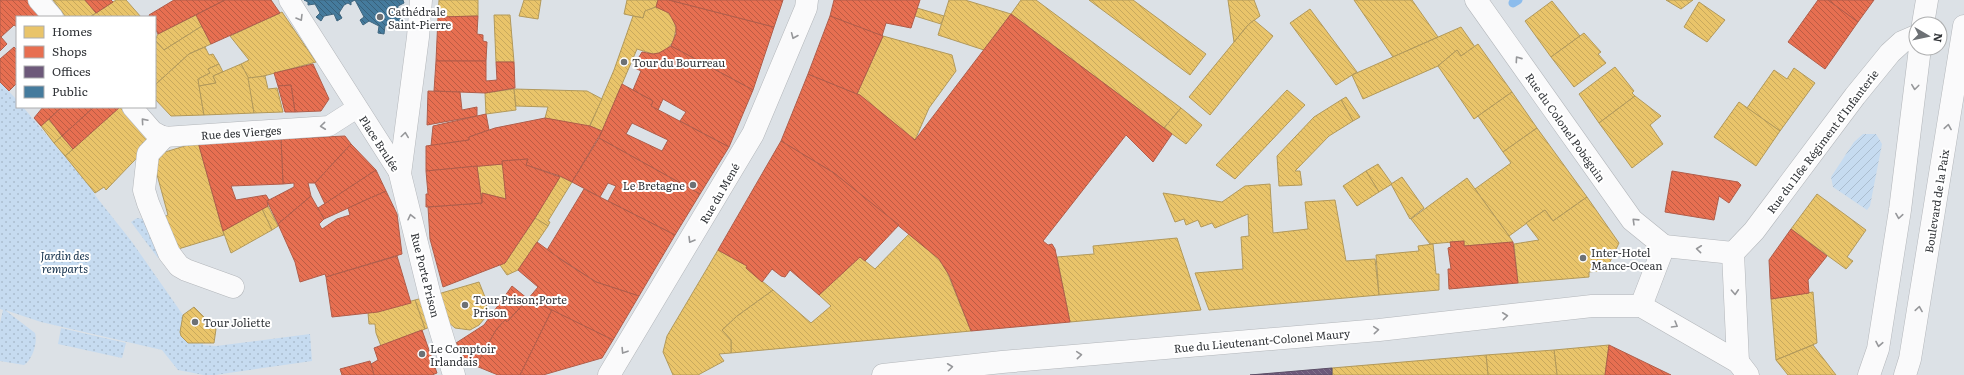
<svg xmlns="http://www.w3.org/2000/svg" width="1964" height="375" font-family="Literata,serif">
	<defs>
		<pattern id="grass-dots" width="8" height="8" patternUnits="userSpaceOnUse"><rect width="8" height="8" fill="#c6dbf0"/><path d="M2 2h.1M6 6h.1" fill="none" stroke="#abbdcf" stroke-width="1.8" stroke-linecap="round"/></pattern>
		<pattern id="garden-furrows" width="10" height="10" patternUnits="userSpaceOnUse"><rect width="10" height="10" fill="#c6dbf0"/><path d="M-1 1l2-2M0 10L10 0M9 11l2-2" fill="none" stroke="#abbdcf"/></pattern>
		<pattern id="homes-back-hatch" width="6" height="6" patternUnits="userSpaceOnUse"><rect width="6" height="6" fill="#e9c46a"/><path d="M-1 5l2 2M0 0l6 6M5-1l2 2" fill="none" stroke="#c8a95d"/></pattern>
		<pattern id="shops-back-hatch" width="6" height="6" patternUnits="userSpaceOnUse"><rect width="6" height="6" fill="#e76f51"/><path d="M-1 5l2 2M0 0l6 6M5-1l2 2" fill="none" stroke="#bc5c44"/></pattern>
		<pattern id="offices-back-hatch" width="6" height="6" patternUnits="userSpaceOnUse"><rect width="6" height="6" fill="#6d597a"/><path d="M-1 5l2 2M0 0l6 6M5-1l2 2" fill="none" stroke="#82738c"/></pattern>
		<pattern id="public-back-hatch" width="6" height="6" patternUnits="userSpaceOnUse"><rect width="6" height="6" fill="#457b9d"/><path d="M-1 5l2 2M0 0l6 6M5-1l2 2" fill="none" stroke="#38607a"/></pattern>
	</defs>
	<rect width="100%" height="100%" fill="#dce1e6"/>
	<g fill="url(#grass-dots)">
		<path d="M0 82 17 100V107H23L95 193 94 194 132 242 183 315 180 332 188 343H203V345L216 346 310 334 312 361 215 375H204L178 370 162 350 41 322 5 310 35 333C38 343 32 360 24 365L0 361V323L3 310 0 309Z"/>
		<polygon points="137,218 143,219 162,256 158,258 131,222"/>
		<polygon points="61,328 126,343 122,358 58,344"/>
	</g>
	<polygon fill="url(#garden-furrows)" points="1863,134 1876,134 1882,144 1870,206 1867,210 1833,187 1831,177 1854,142"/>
	<g fill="url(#homes-back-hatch)" stroke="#b2995b">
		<polygon points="53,0 85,0 96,13 90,17 66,17"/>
		<polygon points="116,0 126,0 141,17 90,17"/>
		<polygon points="439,0 478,0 478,16 438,17"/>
		<polygon points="524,0 541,0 538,19 519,16"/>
		<polygon points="627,0 658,0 656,7 645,11 643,18 624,14"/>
		<polygon points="949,0 965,0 1011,14 984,50 938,35"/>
		<polygon points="1021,0 1036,0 1181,108 1164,128 1011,14"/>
		<polygon points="1089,0 1133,0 1206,54 1190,75"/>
		<polygon points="1228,0 1254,0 1260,16 1248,25 1234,42"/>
		<polygon points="1354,0 1412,0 1438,37 1393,57"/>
		<polygon points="1666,0 1693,0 1681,9"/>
		<polygon points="1552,1 1580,36 1551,57 1525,21"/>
		<polygon points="1699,2 1725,20 1707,42 1684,27"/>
		<polygon points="656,7 669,13 674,21 676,29 673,42 666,50 659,53 653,54 637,49 602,131 590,126 614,70 633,16 643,18 645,11"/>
		<polygon points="917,8 944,16 941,24 915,16"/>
		<polygon points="1310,9 1357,72 1336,85 1290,23"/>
		<polygon points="282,12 316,62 260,77 248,78 241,64 249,60 230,36"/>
		<polygon points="196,15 202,26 164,50 155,40 158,34"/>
		<polygon points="494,15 510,15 514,62 496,62"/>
		<polygon points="1254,20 1273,36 1210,115 1189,97 1248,25"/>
		<polygon points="202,26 211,44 189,54 155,85 155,40 164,50"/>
		<polygon points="1461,27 1475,47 1461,56 1457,50 1438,66 1363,99 1352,75"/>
		<polygon points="1584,33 1601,52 1598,54 1606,63 1574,87 1551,57"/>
		<polygon points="883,36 952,55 956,71 929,108 915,140 857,94"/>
		<polygon points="1478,44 1512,92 1474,119 1438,66 1457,50 1461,56"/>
		<polygon points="205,47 209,55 213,54 219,64 208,69 210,73 198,79 204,115 171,116 155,99 155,85 189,54"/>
		<polygon points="219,64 223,72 213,76 216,83 199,86 198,79 210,73 208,69"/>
		<polygon points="241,64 249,79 254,113 204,115 199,86 216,83 213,76"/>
		<polygon points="1615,67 1634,91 1632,93 1635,96 1599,123 1579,94"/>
		<polygon points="1794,68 1815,83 1780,131 1747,108 1774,70 1787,79"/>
		<polygon points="265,76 268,89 277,88 283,112 254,113 248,78"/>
		<polygon points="514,89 516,110 486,114 485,93"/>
		<polygon points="514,89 587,91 602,99 589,127 545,118 548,107 516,106"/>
		<polygon points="1287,90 1305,105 1235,179 1216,165"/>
		<polygon points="1512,92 1537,128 1503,152 1478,116"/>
		<polygon points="1635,96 1661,116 1650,125 1663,144 1632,168 1599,123"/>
		<polygon points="1346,97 1360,117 1353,121 1341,100"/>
		<polygon points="1341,100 1353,121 1329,136 1295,171 1300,171 1302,185 1279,186 1277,156 1314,117"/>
		<polygon points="1739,102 1780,131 1756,166 1714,137"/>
		<polygon points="120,107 125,107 156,138 106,190 104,187 95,193 65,156"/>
		<polygon points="1181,108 1202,125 1186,144 1164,128"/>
		<polygon points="49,119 62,136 54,143 41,126"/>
		<polygon points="1537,128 1587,197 1553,221 1545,210 1509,236 1475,189 1511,163 1503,152"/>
		<polygon points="62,136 73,149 65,156 54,143"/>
		<polygon points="198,142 224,235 175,250 164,217 168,215 152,156"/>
		<polygon points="503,164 506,199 482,193 482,203 477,166"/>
		<polygon points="1378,164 1392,184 1379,192 1366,171"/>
		<polygon points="1366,171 1379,192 1357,206 1343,186"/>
		<polygon points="560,176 572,182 548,221 550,222 548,226 535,218"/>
		<polygon points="1402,177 1424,208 1410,219 1391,184"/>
		<polygon points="1467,178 1509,236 1513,242 1464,246 1464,241 1430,244 1411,219"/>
		<polygon points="1270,184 1273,233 1308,229 1305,202 1335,200 1346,261 1375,259 1379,295 1209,310 1195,273 1243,269 1241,237 1249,236 1248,214 1215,228 1212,223 1201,227 1198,220 1186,225 1184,219 1175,222 1163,193 1222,202 1245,186"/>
		<polygon points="1817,194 1866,230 1847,257 1853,261 1846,269 1791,229"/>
		<polygon points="1587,197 1619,243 1606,270 1589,272 1589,277 1518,283 1514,244 1539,240 1526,223 1545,210 1553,221"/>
		<polygon points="268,206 278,226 272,230 262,209"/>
		<polygon points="262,209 272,230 231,253 223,231"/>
		<polygon points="535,218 548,226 518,270 507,275 500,265 505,263"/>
		<polygon points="909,234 939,259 947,272 971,331 731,353 731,340 722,330 737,316 773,290 811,323 831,306 819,295 860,257 875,269"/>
		<polygon points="1177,238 1201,310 1070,322 1057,257 1094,254 1093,246"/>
		<polygon points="1433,244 1436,274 1439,274 1439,290 1379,295 1376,255 1419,251 1418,246"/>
		<polygon points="718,250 747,266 746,268 773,290 737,316 722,330 731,340 731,353 719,354 724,361 698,375 673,375 663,352 667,336"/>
		<polygon points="479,282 487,302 485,318 479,325 470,330 455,328 447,321 438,294"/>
		<polygon points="1813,292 1817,343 1776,360 1771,299"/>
		<polygon points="438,294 432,326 425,329 415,300"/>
		<polygon points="415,300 425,329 381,346 376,333 375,324 369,324 368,313"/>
		<polygon points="194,307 216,329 214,343 188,343 181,336 180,332 183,315"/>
		<polygon points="1609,345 1605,375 1557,375 1554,350"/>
		<polygon points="1813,345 1836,375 1788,375 1776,360"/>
		<polygon points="1554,350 1557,375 1488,375 1486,355"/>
		<polygon points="1486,355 1488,375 1332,375 1332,368"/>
	</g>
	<g fill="url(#shops-back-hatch)" stroke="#b05d4a" fill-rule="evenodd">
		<polygon points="0,0 30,0 47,17 17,17 17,27 14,25 1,37 7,44 0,51"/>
		<polygon points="85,0 111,0 113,2 96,13"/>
		<polygon points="174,0 225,0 158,34 155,28 155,17 150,17 149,15"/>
		<polygon points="225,0 271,0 280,13 211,44 196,15"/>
		<polygon points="658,0 669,0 774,27 753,90 671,46 676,34 676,26 669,13 656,7"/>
		<polygon points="669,0 783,0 774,27"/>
		<polygon points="834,0 920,0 911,28 886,23 882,36 830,16"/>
		<polygon points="1818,0 1828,0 1858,22 1825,69 1788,42"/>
		<polygon points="1828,0 1874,0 1858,22"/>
		<polygon points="1011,14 1172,134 1153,162 1126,135 1043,241 1048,245 1052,244 1055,249 1070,322 971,331 949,275 939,259 834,173 781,141 808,74 860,95 915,140"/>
		<polygon points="478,16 477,34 483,35 483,41 487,42 486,61 436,61 438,17"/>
		<polygon points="830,16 883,36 857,94 808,74"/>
		<polygon points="671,46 753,90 729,147 680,121 686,112 663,99 658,110 651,106 653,101 633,90 641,71 633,67 642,52 653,54 659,53"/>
		<polygon points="14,47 17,50 17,83 9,91 0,82 0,59"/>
		<polygon points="436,61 486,61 486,81 497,80 496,62 514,62 515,88 485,93 434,91"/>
		<polygon points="313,64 329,99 321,111 295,112 291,85 278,86 274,73"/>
		<path d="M622 84 653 101 651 106 729 147 700 194 599 138ZM632 123 668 140 662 151 626 134Z"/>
		<polygon points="291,85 295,112 285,112 278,86"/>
		<polygon points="428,91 460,92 462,110 477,107 477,116 427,125"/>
		<polygon points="43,107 62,107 41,126 34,118"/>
		<polygon points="62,107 94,107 62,136 49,119"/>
		<polygon points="94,107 120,107 73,149 62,136"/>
		<polygon points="486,114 489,130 469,137 469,140 431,146 433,126"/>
		<polygon points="545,118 590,126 602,131 572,182 560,176 526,165 528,159 502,161 503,164 426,171 426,146 469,140 469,137 495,128"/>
		<polygon points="345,136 351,144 315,183 308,183 311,196 278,224 267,201 294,187 294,183 283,184 281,139"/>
		<polygon points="599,138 700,194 675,235 608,201 616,186 608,183 600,197 572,182"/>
		<polygon points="281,139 283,184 231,186 236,200 266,195 269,200 267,201 268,206 223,231 198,142"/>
		<polygon points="781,141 834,173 899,225 865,261 860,257 819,295 790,270 785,277 781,276 772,269 762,282 746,268 747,266 718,250"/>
		<polygon points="351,144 376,170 325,204 315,183"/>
		<polygon points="528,159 526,165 560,177 535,218 505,263 443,287 430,239 428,207 482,203 482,193 506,199 502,161"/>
		<polygon points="477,166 482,203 426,207 426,194 428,194 426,171"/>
		<polygon points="376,170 386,191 324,219 318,208"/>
		<polygon points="1672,171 1738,182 1741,185 1729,203 1719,196 1714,220 1665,212"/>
		<polygon points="584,189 675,235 639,296 596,282 547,250"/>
		<polygon points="386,191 397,214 402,254 326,277 325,274 300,282 295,262 278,224 311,196 324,219 319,224 322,229 337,219 350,215 348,208"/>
		<polygon points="1791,229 1827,256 1808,280 1809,293 1771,299 1769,260"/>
		<polygon points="1464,241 1464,246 1513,242 1518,283 1449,289 1448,269 1451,269 1448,248 1451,247 1450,242"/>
		<polygon points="537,242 563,261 596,282 639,296 613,340 528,299 538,287 518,270"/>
		<polygon points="397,256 411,303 378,312 332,317 326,277"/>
		<polygon points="512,286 528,299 507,322 505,320 496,330 477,365 465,365 456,343 484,325"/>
		<polygon points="528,299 552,310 520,375 498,375 476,366 496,330 505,320 507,322"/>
		<polygon points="552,310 613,340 602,358 543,375 520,375"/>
		<polygon points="422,330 437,373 432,375 374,375 371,364 378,360 374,348"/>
		<polygon points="1609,345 1671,375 1605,375"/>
		<polygon points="370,361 374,375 342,375 340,369"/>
	</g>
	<polygon fill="url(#offices-back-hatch)" stroke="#5b4e66" points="1332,368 1332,375 1250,375"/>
	<polygon fill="url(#public-back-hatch)" stroke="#3f667f" points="304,0 403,0 404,3 398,6 397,17 403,20 400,25 394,21 385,26 384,34 378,33 379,26 369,21 363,25 360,20 364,17 355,0 351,2 351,5 348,3 344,5 339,13 342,18 337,21 334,14 324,16 321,21 316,17 320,13 315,4 308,5 308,2"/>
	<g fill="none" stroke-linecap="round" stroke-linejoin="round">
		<polyline stroke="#8cbcec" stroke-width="9" points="1513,3 1518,0"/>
		<defs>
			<g id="pedestrian">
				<polyline points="38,0 53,17"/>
				<polyline points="289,0 400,174"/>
				<polyline points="132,107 153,131 164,137 329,126 357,108"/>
			</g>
			<g id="minor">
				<polyline points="421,0 418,37 400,174 430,296 454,375"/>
				<polyline points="1476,0 1632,220 1664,246"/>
				<polyline points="164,137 148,154 144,190 148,203 169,253 179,266 186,270 233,287"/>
				<polyline points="1664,246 1733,253"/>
				<polyline points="1733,253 1754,231 1855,96 1890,53 1902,42 1916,36"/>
				<polyline points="1733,253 1738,362"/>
				<polyline points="1641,306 1664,246"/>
				<polyline points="883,375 1002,362 1379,330 1592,306 1641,306 1738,362 1748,375"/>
			</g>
			<polyline id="tertiary" points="609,375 753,134 806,8 807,0"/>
			<g id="secondary">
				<polyline points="1923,24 1927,0"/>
				<polyline points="1869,375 1878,349 1900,210 1920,48"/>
				<polyline points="1905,375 1910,359 1964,26"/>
			</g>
		</defs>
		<use href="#pedestrian" stroke="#b3b6ba" stroke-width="21"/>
		<use href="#minor" stroke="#b3b6ba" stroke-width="23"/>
		<use href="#tertiary" stroke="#b3b6ba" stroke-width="23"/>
		<use href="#secondary" stroke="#b3b6ba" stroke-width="23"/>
		<use href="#pedestrian" stroke="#fafafb" stroke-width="20"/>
		<use href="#minor" stroke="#fafafb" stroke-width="22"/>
		<use href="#tertiary" stroke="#fafafb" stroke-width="22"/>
		<use href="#secondary" stroke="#fafafb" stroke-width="22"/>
	</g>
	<defs><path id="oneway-chevron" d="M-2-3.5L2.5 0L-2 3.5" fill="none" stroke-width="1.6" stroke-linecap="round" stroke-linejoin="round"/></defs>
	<g stroke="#96979a">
		<use href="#oneway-chevron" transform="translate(300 18) rotate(59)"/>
		<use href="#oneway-chevron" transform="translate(794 36) rotate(113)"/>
		<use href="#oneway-chevron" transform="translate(1518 59) rotate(-125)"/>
		<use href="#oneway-chevron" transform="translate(1915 87) rotate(97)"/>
		<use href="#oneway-chevron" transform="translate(144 121) rotate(-131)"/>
		<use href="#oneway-chevron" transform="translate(323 126) rotate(174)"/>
		<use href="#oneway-chevron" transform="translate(1948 127) rotate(-81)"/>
		<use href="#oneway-chevron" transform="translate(405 135) rotate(-82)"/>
		<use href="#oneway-chevron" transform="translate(1899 216) rotate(99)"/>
		<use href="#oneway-chevron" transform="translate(411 217) rotate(-103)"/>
		<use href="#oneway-chevron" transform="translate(1635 221) rotate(-136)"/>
		<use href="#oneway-chevron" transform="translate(691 240) rotate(121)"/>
		<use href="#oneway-chevron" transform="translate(1699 249) rotate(-174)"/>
		<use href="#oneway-chevron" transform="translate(1735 292) rotate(87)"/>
		<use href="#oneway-chevron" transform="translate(1919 309) rotate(-81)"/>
		<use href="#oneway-chevron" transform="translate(1505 316) rotate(-6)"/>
		<use href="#oneway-chevron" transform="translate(1675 325) rotate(30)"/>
		<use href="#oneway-chevron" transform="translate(1376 330) rotate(-5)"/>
		<use href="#oneway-chevron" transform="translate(1879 344) rotate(101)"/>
		<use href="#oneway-chevron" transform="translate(624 351) rotate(122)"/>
		<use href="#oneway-chevron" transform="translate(1079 355) rotate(-5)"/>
		<use href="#oneway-chevron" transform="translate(950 367) rotate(-7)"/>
	</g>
	<g fill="#6d7175" stroke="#fff" stroke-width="1.5">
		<circle cx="380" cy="17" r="4"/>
		<circle cx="624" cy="62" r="4"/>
		<circle cx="693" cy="185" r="4"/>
		<circle cx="1583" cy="258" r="4"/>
		<circle cx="465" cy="305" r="4"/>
		<circle cx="195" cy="322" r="4"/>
		<circle cx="422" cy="354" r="4"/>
	</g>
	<g text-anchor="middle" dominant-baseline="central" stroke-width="4" stroke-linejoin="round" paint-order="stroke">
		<g font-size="11" fill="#313438" stroke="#fff" text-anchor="start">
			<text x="388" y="11">Cathédrale<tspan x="388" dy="13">Saint-Pierre</tspan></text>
			<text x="632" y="62">Tour du Bourreau</text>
			<text x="685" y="185" text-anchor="end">Le Bretagne</text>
			<text x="1591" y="252">Inter-Hotel<tspan x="1591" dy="13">Mance-Ocean</tspan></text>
			<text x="473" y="299">Tour Prison;Porte<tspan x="473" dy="13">Prison</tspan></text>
			<text x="203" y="322">Tour Joliette</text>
			<text x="430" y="348">Le Comptoir<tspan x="430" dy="13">Irlandais</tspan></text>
		</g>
		<g font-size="11" fill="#313438" stroke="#fff">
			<text transform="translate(1566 127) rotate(55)">Rue du Colonel Pobéguin</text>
			<text transform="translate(241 132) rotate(-4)">Rue des Vierges</text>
			<text transform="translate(1822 141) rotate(-53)">Rue du 116e Régiment d'Infanterie</text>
			<text transform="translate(380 143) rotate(57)">Place Brulée</text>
			<text transform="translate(719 193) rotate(-60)">Rue du Mené</text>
			<text transform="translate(1936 201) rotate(-81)">Boulevard de la Paix</text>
			<text transform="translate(426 275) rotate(76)">Rue Porte Prison</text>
			<text transform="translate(1262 340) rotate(-5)">Rue du Lieutenant-Colonel Maury</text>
		</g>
		<g font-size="11" font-style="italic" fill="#14304b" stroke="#fff">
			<text x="65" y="255">Jardin des<tspan x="65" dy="13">remparts</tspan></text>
		</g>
	</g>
	<rect x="16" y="16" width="140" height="92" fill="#ffffff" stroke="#adaeaf"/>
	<rect x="24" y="26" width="20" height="12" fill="#e9c46a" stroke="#adaeaf"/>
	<text x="52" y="36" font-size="12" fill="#313438">Homes</text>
	<rect x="24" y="46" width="20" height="12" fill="#e76f51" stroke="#adaeaf"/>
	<text x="52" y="56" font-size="12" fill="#313438">Shops</text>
	<rect x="24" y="66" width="20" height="12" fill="#6d597a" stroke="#adaeaf"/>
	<text x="52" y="76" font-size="12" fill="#313438">Offices</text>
	<rect x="24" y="86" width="20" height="12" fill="#457b9d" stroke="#adaeaf"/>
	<text x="52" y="96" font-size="12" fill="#313438">Public</text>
	<g transform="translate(1928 36) rotate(99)"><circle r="19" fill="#ffffff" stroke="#adaeaf"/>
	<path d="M0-3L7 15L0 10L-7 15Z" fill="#6d7175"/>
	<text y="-6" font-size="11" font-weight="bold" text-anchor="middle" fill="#313438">N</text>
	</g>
</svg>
